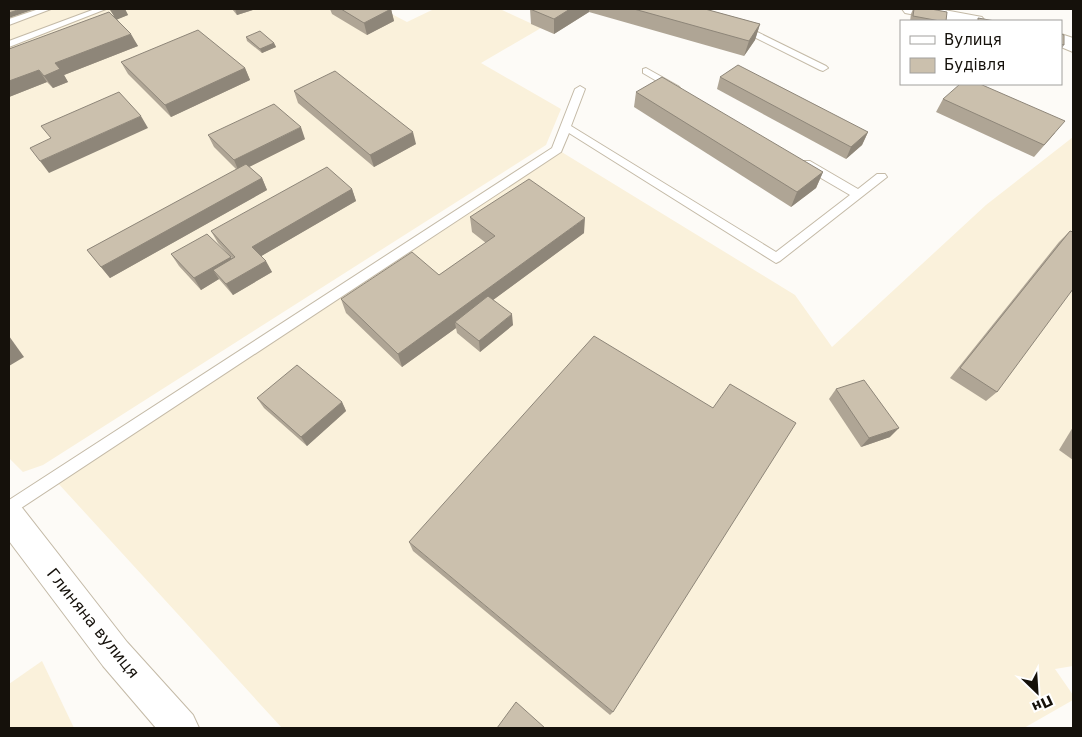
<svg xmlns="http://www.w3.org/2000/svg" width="1082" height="737" font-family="'DejaVu Sans',sans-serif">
	<rect width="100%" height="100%" fill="#fdfbf7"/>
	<g fill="#faf1db">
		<polygon points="9,9 382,9 407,22 434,9 500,9 541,28 481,63 561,109 546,145 43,465 23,472 9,458"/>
		<polygon points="1073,137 1073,666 1055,669 1073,695 1073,700 1024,728 282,728 56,481 560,151 795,295 832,347 986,205"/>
		<polygon points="42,661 74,728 9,728 9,684"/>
	</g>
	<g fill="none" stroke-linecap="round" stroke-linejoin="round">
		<defs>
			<g id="service">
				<polygon points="39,9 51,9 9,25 9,19"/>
				<polygon points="95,9 106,9 9,47 9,41"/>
				<polygon points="741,24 826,66 828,68 823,71 820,70 738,29 736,27"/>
				<polygon points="646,68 678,86 680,88 675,91 672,90 643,73 643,69"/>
				<polygon points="580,86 585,89 571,126 776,252 850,195 802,167 801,164 802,161 810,161 858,189 877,174 885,174 887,177 780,261 776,263 569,133 561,152 9,516 9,500 552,148 575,89"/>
			</g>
			<g id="minor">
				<polygon points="902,9 939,9 982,17 985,21 948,21 905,13"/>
				<polygon points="1061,34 1073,38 1073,52 1061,47"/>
			</g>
			<polygon id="tertiary" points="9,501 20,505 127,642 193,715 199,728 156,728 103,666 9,541"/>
		</defs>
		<use href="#service" stroke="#c4baa7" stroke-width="2"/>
		<use href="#minor" stroke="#c4baa7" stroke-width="2"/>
		<use href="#tertiary" stroke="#c4baa7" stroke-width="2"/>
		<use href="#service" fill="#fff" fill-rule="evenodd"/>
		<use href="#minor" fill="#fff" fill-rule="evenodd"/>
		<use href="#tertiary" fill="#fff" fill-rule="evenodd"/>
	</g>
	<g fill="#afa595">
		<polygon points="109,9 125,9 128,15 117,19 138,46 64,75 68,82 53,88 47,82 9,97 9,49 114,16"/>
		<polygon points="232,9 256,9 237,15"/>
		<polygon points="330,9 391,9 394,21 367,35 332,14"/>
		<polygon points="530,9 705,9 760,24 755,40 744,56 589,12 554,34 531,24"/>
		<polygon points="913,9 931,9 946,21 910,21 911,14"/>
		<polygon points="1061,34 1064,45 1061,50"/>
		<polygon points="246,37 274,43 276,47 262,53 247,41"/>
		<polygon points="121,62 245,68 250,80 171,117 128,74"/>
		<polygon points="720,77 868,132 862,145 846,159 717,89"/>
		<polygon points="294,91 416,144 374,167 298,103"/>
		<polygon points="636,92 823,172 816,188 791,207 634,107"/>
		<polygon points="943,99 1055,133 1034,157 936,112"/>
		<polygon points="208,135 305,139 249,167 262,178 267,190 110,278 87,250 237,170 214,147"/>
		<polygon points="352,189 356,201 261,256 272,272 233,295 219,279 201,290 179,266 171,254 232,259 232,258 218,243 211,231"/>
		<polygon points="470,217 584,233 493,300 513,325 480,352 457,333 456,328 402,367 346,313 341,299 439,275 486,243 472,232"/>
		<polygon points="1070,231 997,392 986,401 950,378 1059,242"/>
		<polygon points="836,389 890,437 861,447 829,399"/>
		<polygon points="257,398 342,402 346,411 307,446 264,408"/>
		<polygon points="1073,427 1073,460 1059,450"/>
		<polygon points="409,542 613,712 610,715 413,551"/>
	</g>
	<g fill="#8e8679">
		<polygon points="20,9 35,9 9,18 9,13"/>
		<polygon points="110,9 125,9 128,15 116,20"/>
		<polygon points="235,9 256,9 237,15"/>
		<polygon points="391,9 394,21 367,35 364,23"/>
		<polygon points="570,9 589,9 589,12 554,34 554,19"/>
		<polygon points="760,24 755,40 744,56 749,41"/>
		<polygon points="131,34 138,46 64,75 68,82 53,88 44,76 55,63"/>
		<polygon points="274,43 276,47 262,53 260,49"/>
		<polygon points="245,68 250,80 171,117 165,105"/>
		<polygon points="39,70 47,82 9,97 9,81"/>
		<polygon points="141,116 148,128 49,173 40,161"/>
		<polygon points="301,127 305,139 239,172 234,160"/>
		<polygon points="413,132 416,144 374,167 370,155"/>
		<polygon points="868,132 862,145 846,159 851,147"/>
		<polygon points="823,172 816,188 791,207 797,192"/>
		<polygon points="262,178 267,190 110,278 101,267"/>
		<polygon points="352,189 356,201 258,258 252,247"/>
		<polygon points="585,218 584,233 459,325 455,322 456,328 402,367 398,354"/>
		<polygon points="231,257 237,268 213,270 219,279 201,290 194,278"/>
		<polygon points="266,261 272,272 233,295 226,284"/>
		<polygon points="512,314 513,325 480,352 479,341"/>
		<polygon points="9,336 24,357 9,366"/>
		<polygon points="342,402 346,411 307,446 301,437"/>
		<polygon points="899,428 890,437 861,447 869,438"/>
	</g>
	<g fill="#cbc0ad" stroke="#8e8679">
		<polygon points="9,9 20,9 9,13"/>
		<polygon points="341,9 391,9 364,23"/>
		<polygon points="530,9 570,9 554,19"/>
		<polygon points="634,9 705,9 760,24 749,41"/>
		<polygon points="914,9 931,9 947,12 946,21 940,21 913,16"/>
		<polygon points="109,12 131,34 55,63 60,69 44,76 39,70 9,81 9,49"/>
		<polygon points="978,18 995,21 978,21"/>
		<polygon points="198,30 245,68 165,105 121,62"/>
		<polygon points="260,31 274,43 260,49 246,37"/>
		<polygon points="1061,34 1064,35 1064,45 1061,44"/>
		<polygon points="738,65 868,132 851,147 720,77"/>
		<polygon points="335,71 413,132 370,155 294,91"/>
		<polygon points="662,77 823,172 797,192 636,92"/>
		<polygon points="960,84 980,84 1065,121 1044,145 943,99"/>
		<polygon points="119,92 141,116 40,161 30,148 51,138 41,126"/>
		<polygon points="274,104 301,127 234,160 208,135"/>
		<polygon points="246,164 262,178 101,267 87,250"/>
		<polygon points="327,167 352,189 252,247 266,261 226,284 213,270 235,257 211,231"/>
		<polygon points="529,179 585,218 398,354 341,299 412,252 439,275 495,236 470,217"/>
		<polygon points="1070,231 1073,232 1073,289 997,392 960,368"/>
		<polygon points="207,234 231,257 194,278 171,254"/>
		<polygon points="488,296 512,314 479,341 455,322"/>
		<polygon points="594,336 713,408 730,384 796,423 613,712 409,542"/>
		<polygon points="297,365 342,402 301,437 257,398"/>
		<polygon points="864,380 899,428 869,438 836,389"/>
		<polygon points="516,702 545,728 497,728"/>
	</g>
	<g text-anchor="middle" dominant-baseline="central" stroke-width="4.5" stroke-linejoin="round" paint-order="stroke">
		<g font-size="16" fill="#15110b" stroke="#fff">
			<text transform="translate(93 623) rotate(51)">Глиняна вулиця</text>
		</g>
	</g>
	<rect width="1082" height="737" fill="none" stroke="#15110b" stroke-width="20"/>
	<rect x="900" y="20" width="162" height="65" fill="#ffffff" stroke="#a1a09d"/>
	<rect x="910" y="36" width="25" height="8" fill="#ffffff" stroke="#a1a09d"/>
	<text x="944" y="45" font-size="15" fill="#15110b">Вулиця</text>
	<rect x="910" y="58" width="25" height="15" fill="#cbc0ad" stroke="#a1a09d"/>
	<text x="944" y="70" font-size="15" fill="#15110b">Будівля</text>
	<g transform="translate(1037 692) rotate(155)" stroke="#ffffff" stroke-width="4" paint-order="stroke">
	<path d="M0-4L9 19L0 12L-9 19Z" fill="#15110b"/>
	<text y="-8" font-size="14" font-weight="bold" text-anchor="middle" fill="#15110b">Пн</text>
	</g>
</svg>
